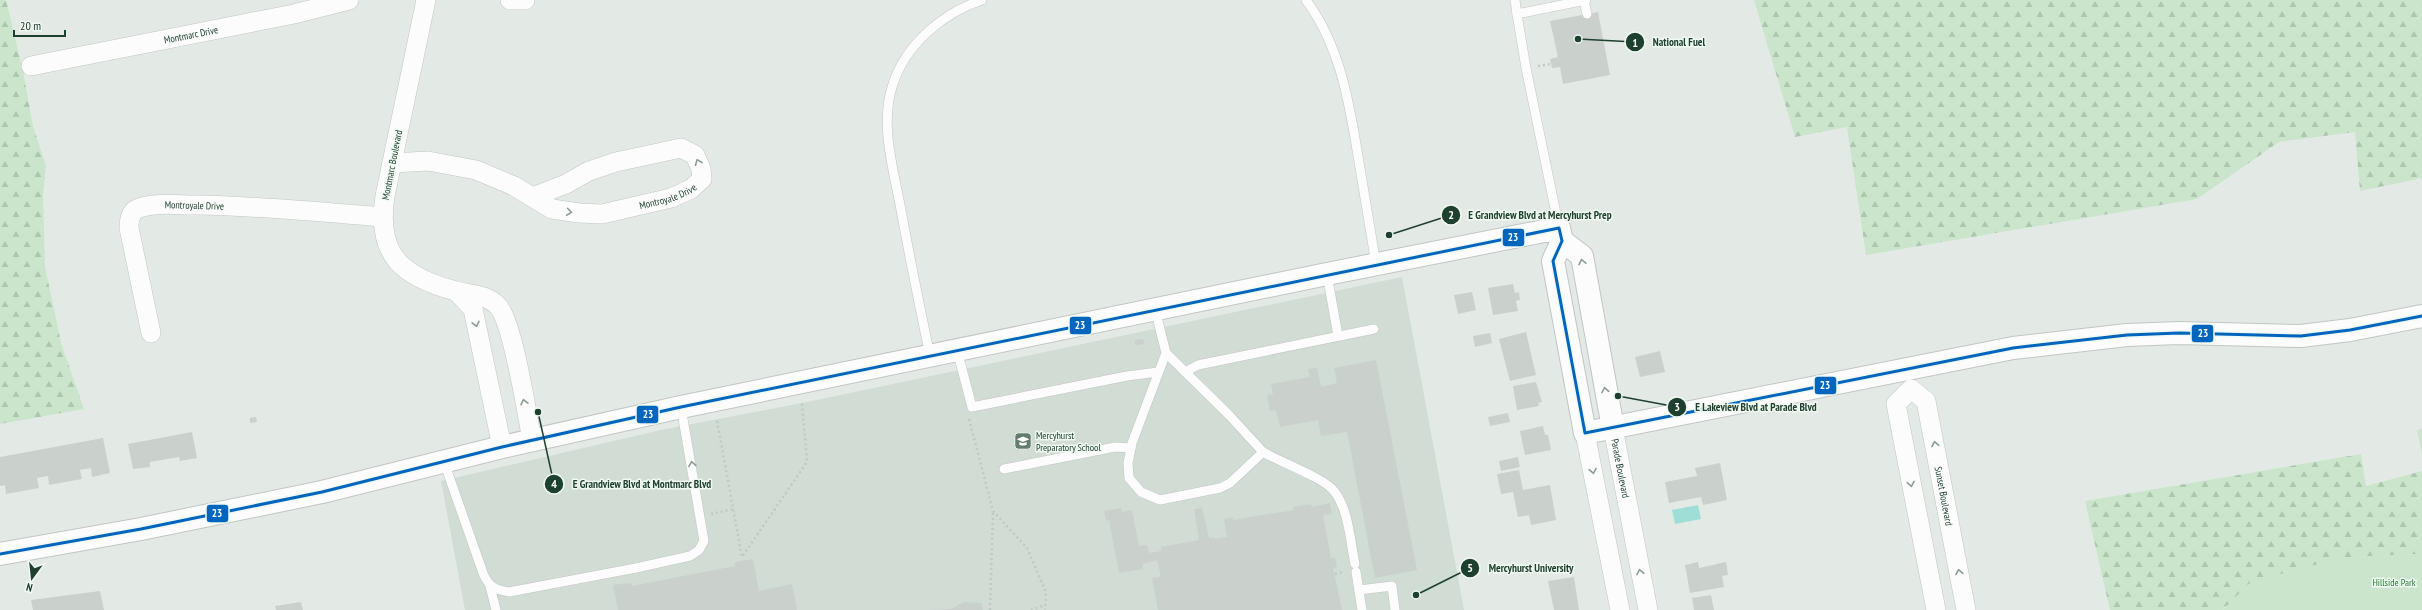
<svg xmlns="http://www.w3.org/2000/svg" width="2422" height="610" font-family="'PT Sans Narrow',sans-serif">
	<defs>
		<pattern id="forest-firs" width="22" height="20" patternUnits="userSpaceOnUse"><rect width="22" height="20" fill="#cae5cc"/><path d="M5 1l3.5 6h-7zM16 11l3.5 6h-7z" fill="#adc6b0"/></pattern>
	</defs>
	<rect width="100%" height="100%" fill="#e3eae5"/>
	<polygon fill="#d0dcd4" points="1402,277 1464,610 465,610 441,481 661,430 807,402"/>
	<g fill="url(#forest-firs)">
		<polygon points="0,0 6,0 23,71 33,126 46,166 43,194 45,267 61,343 84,409 0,424"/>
		<polygon points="1754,0 2422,0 2422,178 2360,191 2355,132 2279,142 2197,199 1866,255 1847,127 1795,137"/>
		<polygon points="2422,429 2422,455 2417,430"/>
		<polygon points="2361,454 2366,486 2422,471 2422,554 2353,557 2224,607 2223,610 2110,610 2085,501"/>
	</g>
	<polygon fill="#cae5cc" points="2422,554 2422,610 2223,610 2248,584 2300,568 2353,557"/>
	<polygon fill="#9eded7" points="1698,505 1701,519 1675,524 1672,510"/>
	<g fill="#cad1cd">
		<polygon points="1598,12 1610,75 1563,84 1560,67 1552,68 1550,59 1558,57 1550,21"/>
		<polygon points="1513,284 1515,293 1519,292 1520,300 1516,301 1518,311 1493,315 1488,288"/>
		<polygon points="1472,292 1476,310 1458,314 1454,295"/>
		<polygon points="1526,332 1536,375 1510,381 1499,339"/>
		<polygon points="1490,333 1492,343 1475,347 1473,336"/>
		<polygon points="1143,339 1144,344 1135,345 1135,340"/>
		<polygon points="1660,351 1665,372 1640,377 1635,357"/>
		<polygon points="1376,360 1417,570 1375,578 1347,432 1321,436 1318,420 1280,427 1276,410 1270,411 1267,395 1273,394 1271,384 1310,377 1308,369 1317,368 1321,387 1337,383 1334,368"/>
		<polygon points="1536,382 1542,402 1538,403 1539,406 1517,410 1513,386"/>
		<polygon points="1508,413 1510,422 1490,426 1488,417"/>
		<polygon points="256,417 257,422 250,423 250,418"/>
		<polygon points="1543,426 1545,435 1548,435 1551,450 1525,455 1520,431"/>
		<polygon points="192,432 197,458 180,461 179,457 150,462 150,467 133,469 128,444"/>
		<polygon points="103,438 110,473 92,477 91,468 85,469 80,470 82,479 49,485 48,476 42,477 37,478 39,488 6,494 5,485 0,486 0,457"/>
		<polygon points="1518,457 1520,467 1501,471 1499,461"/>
		<polygon points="1720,463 1727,500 1703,505 1701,497 1669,503 1665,482 1697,476 1695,468"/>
		<polygon points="1519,470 1523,490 1550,485 1556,520 1531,525 1529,515 1518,517 1513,492 1501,494 1497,474"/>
		<polygon points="1330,503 1332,514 1323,515 1331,558 1335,558 1337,567 1333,568 1342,610 1158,610 1152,578 1161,577 1157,560 1142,564 1143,569 1119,573 1109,520 1106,521 1104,511 1121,508 1122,512 1132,510 1139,546 1147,545 1149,553 1161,551 1161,547 1199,540 1194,509 1202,508 1209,538 1214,537 1214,539 1227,537 1224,519 1233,517 1233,520 1294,510 1293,507 1311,504 1312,507"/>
		<polygon points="753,559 759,591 792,584 797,610 618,610 613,585 631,583 632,586 735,566 735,562"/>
		<polygon points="1698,562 1699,568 1726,562 1728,575 1722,576 1724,587 1690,593 1685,565"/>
		<polygon points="1574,577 1579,610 1554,610 1548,581"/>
		<polygon points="100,591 104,610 33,610 31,600"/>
		<polygon points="1711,595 1714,610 1694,610 1692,598"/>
		<polygon points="301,602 303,610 276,610 275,606"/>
		<polygon points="964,602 982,603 983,610 931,610 951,609"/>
	</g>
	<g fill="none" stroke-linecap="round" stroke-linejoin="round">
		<defs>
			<g id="service">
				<path d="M1306 0C1340 46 1349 101 1358 156 1364 192 1370 228 1376 264"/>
				<polyline points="1515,0 1517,14"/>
				<polyline points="1584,0 1587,14"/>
				<polyline points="1559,228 1526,68 1517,14 1586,0"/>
				<polyline points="1327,274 1338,336"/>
				<polyline points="1155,309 1166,353 1132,443 1128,463 1129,478 1141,492 1160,500 1220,488 1230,483 1263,452 1229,415 1166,353"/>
				<polyline points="957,350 972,407 1127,376 1158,372"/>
				<path d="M930 356C920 308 910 259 901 210 894 171 879 124 893 84 906 44 943 13 982 0"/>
				<polyline points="1185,372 1198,365 1374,329"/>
				<path d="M1263 452C1280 462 1324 478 1334 491 1349 510 1350 541 1355 564"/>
				<path d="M444 462 483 573C488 586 495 590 509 592L636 568 690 556 699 550 704 541 681 407"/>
				<polyline points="1004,469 1115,447 1131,448"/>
				<polyline points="1356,572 1362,610"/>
				<polyline points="490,586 496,610"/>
				<polyline points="1359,590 1392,586 1395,610"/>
			</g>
			<g id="minor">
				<path d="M426 0 385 196C376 255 402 277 456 291 470 295 487 294 498 306 513 322 527 415 532 440"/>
				<polyline points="510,0 525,0"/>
				<path id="s1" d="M31 66 294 14 349 0"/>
				<path id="s2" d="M392 163 428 161 476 170 514 186 552 209 579 213 602 214 671 198 691 189 702 179 701 169 695 155 681 148 616 162 589 171 566 184 535 196"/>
				<polyline points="457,292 473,309 502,447"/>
				<path id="s3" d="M151 333 129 228C129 220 130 211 139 208 156 202 179 205 197 205 259 206 320 212 382 217"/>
				<path id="s4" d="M1613 428 1648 610"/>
				<polyline points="1585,433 1620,610"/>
				<path id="s5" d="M1936 610 1896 404 1911 389 1926 401 1966 610"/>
			</g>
			<g id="tertiary">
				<polyline points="1562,241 1582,256 1613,428"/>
				<polyline points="0,554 141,529 322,492 502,447 681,407 1327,274 1559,228 1562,241 1553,261 1585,433 2013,348 2127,335 2179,333 2301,336 2350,330 2422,316"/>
			</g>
		</defs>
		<use href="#service" stroke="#c0c7c2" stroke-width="10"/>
		<use href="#minor" stroke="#c0c7c2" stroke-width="20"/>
		<use href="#tertiary" stroke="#c0c7c2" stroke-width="24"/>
		<g stroke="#c0cac4" stroke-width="2.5" stroke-dasharray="2 3" stroke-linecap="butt">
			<polyline points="1538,66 1551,64"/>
			<polyline points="969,419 993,511 1027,548 1046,592 1045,610"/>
			<polyline points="717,421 742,557 807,462 802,403"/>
			<polyline points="711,514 733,509"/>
			<polyline points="1335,574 1343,572"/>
			<polyline points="990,610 993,512"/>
			<polyline points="1031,610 1045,605"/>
		</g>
		<use href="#service" stroke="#fbfcfb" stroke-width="9"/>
		<use href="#minor" stroke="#fbfcfb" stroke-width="19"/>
		<use href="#tertiary" stroke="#fbfcfb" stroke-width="22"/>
		<defs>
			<polyline id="bus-1" points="0,554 141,529 322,492 502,447 681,407 1559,228 1562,241 1553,261 1585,433 2013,348 2127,335 2179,333 2301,336 2350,330 2422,316"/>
		</defs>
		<use href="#bus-1" stroke="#f1f9f3" stroke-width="6"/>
		<use href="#bus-1" stroke="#0065bd" stroke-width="3"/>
	</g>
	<defs><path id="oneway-chevron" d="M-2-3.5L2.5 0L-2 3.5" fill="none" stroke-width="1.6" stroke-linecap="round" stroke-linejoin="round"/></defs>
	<g stroke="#8c9e94">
		<use href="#oneway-chevron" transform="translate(698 162) rotate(-112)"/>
		<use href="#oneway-chevron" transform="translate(569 212) rotate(8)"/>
		<use href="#oneway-chevron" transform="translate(1582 262) rotate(-102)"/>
		<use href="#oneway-chevron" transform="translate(476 324) rotate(77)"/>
		<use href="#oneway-chevron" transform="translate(1605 390) rotate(-101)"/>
		<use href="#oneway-chevron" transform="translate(524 402) rotate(-102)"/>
		<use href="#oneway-chevron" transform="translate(1935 444) rotate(-101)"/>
		<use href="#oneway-chevron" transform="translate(692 464) rotate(-100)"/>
		<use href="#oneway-chevron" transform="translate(1593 471) rotate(79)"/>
		<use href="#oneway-chevron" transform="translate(1911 484) rotate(79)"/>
		<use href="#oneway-chevron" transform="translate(1640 572) rotate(-101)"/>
		<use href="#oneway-chevron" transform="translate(1959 572) rotate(-100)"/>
	</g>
	<defs>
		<symbol id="school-square" viewBox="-11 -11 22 22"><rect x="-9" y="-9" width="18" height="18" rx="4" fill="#637c6e" stroke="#f1f9f3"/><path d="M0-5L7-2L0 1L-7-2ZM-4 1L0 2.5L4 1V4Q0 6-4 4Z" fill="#fff"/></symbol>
	</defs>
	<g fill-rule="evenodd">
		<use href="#school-square" x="1013" y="431" width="20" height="20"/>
	</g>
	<g text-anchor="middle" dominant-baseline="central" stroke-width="3" stroke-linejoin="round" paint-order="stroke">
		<g font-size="10" fill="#1e402e" stroke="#f1f9f3">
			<text stroke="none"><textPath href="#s1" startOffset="163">Montmarc Drive</textPath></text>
			<text transform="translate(392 165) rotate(-79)">Montmarc Boulevard</text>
			<text stroke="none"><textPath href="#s2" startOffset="289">Montroyale Drive</textPath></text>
			<text stroke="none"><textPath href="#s3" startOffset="187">Montroyale Drive</textPath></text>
			<text stroke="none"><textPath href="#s4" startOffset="41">Parade Boulevard</textPath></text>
			<text stroke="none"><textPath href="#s5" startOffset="347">Sunset Boulevard</textPath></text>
		</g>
		<g font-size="10" fill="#1e402e" stroke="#f1f9f3" text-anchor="start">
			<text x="1036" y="435">Mercyhurst<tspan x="1036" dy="12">Preparatory School</tspan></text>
		</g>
		<g font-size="10" fill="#247b30" stroke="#f1f9f3">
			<text x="2394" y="582">Hillside Park</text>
		</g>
	</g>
	<path fill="none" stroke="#1e402e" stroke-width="1.5" d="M1578 39L1635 42M1389 235L1451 215M1618 396L1677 407M538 412L554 484M1416 595L1470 568"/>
	<g fill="#1e402e" stroke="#f1f9f3" stroke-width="1.5">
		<circle cx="1578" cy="39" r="4"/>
		<circle cx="1389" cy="235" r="4"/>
		<circle cx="1618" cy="396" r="4"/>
		<circle cx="538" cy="412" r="4"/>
		<circle cx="1416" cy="595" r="4"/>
		<circle cx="1635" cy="42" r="10"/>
		<circle cx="1451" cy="215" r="10"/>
		<circle cx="1677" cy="407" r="10"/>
		<circle cx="554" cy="484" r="10"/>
		<circle cx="1470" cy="568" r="10"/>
	</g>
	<g font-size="12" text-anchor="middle" font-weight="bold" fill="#fff">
		<text x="1635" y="47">1</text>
		<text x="1451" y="219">2</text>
		<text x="1677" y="411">3</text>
		<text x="554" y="488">4</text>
		<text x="1470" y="572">5</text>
	</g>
	<g font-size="11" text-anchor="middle" font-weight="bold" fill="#1e402e" stroke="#f1f9f3" stroke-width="3" stroke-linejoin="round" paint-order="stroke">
		<text x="1679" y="46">National Fuel</text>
		<text x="1540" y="219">E Grandview Blvd at Mercyhurst Prep</text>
		<text x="1756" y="411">E Lakeview Blvd at Parade Blvd</text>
		<text x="642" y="488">E Grandview Blvd at Montmarc Blvd</text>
		<text x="1531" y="572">Mercyhurst University</text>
	</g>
	<g stroke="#f1f9f3" stroke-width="1.5">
		<rect x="1502" y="228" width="23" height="19" rx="4" fill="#0065bd"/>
		<rect x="1069" y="316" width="23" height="19" rx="4" fill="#0065bd"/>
		<rect x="2191" y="324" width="23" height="19" rx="4" fill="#0065bd"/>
		<rect x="1814" y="376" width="23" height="19" rx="4" fill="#0065bd"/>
		<rect x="636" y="405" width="23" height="19" rx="4" fill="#0065bd"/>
		<rect x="206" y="504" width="23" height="19" rx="4" fill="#0065bd"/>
	</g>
	<g font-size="11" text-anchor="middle" font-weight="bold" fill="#fff">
		<text x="1513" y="241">23</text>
		<text x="1080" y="329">23</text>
		<text x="2203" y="337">23</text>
		<text x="1825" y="389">23</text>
		<text x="648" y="418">23</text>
		<text x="217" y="517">23</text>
	</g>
	<g transform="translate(32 578) rotate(195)" stroke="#f1f9f3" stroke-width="3" paint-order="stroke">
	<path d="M0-3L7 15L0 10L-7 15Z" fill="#1e402e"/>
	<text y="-6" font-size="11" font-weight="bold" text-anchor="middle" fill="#1e402e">N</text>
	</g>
	<path d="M14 30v6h51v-6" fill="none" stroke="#1e402e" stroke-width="2"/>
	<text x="20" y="30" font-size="12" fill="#1e402e" stroke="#f1f9f3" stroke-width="3" paint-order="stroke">20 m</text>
</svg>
